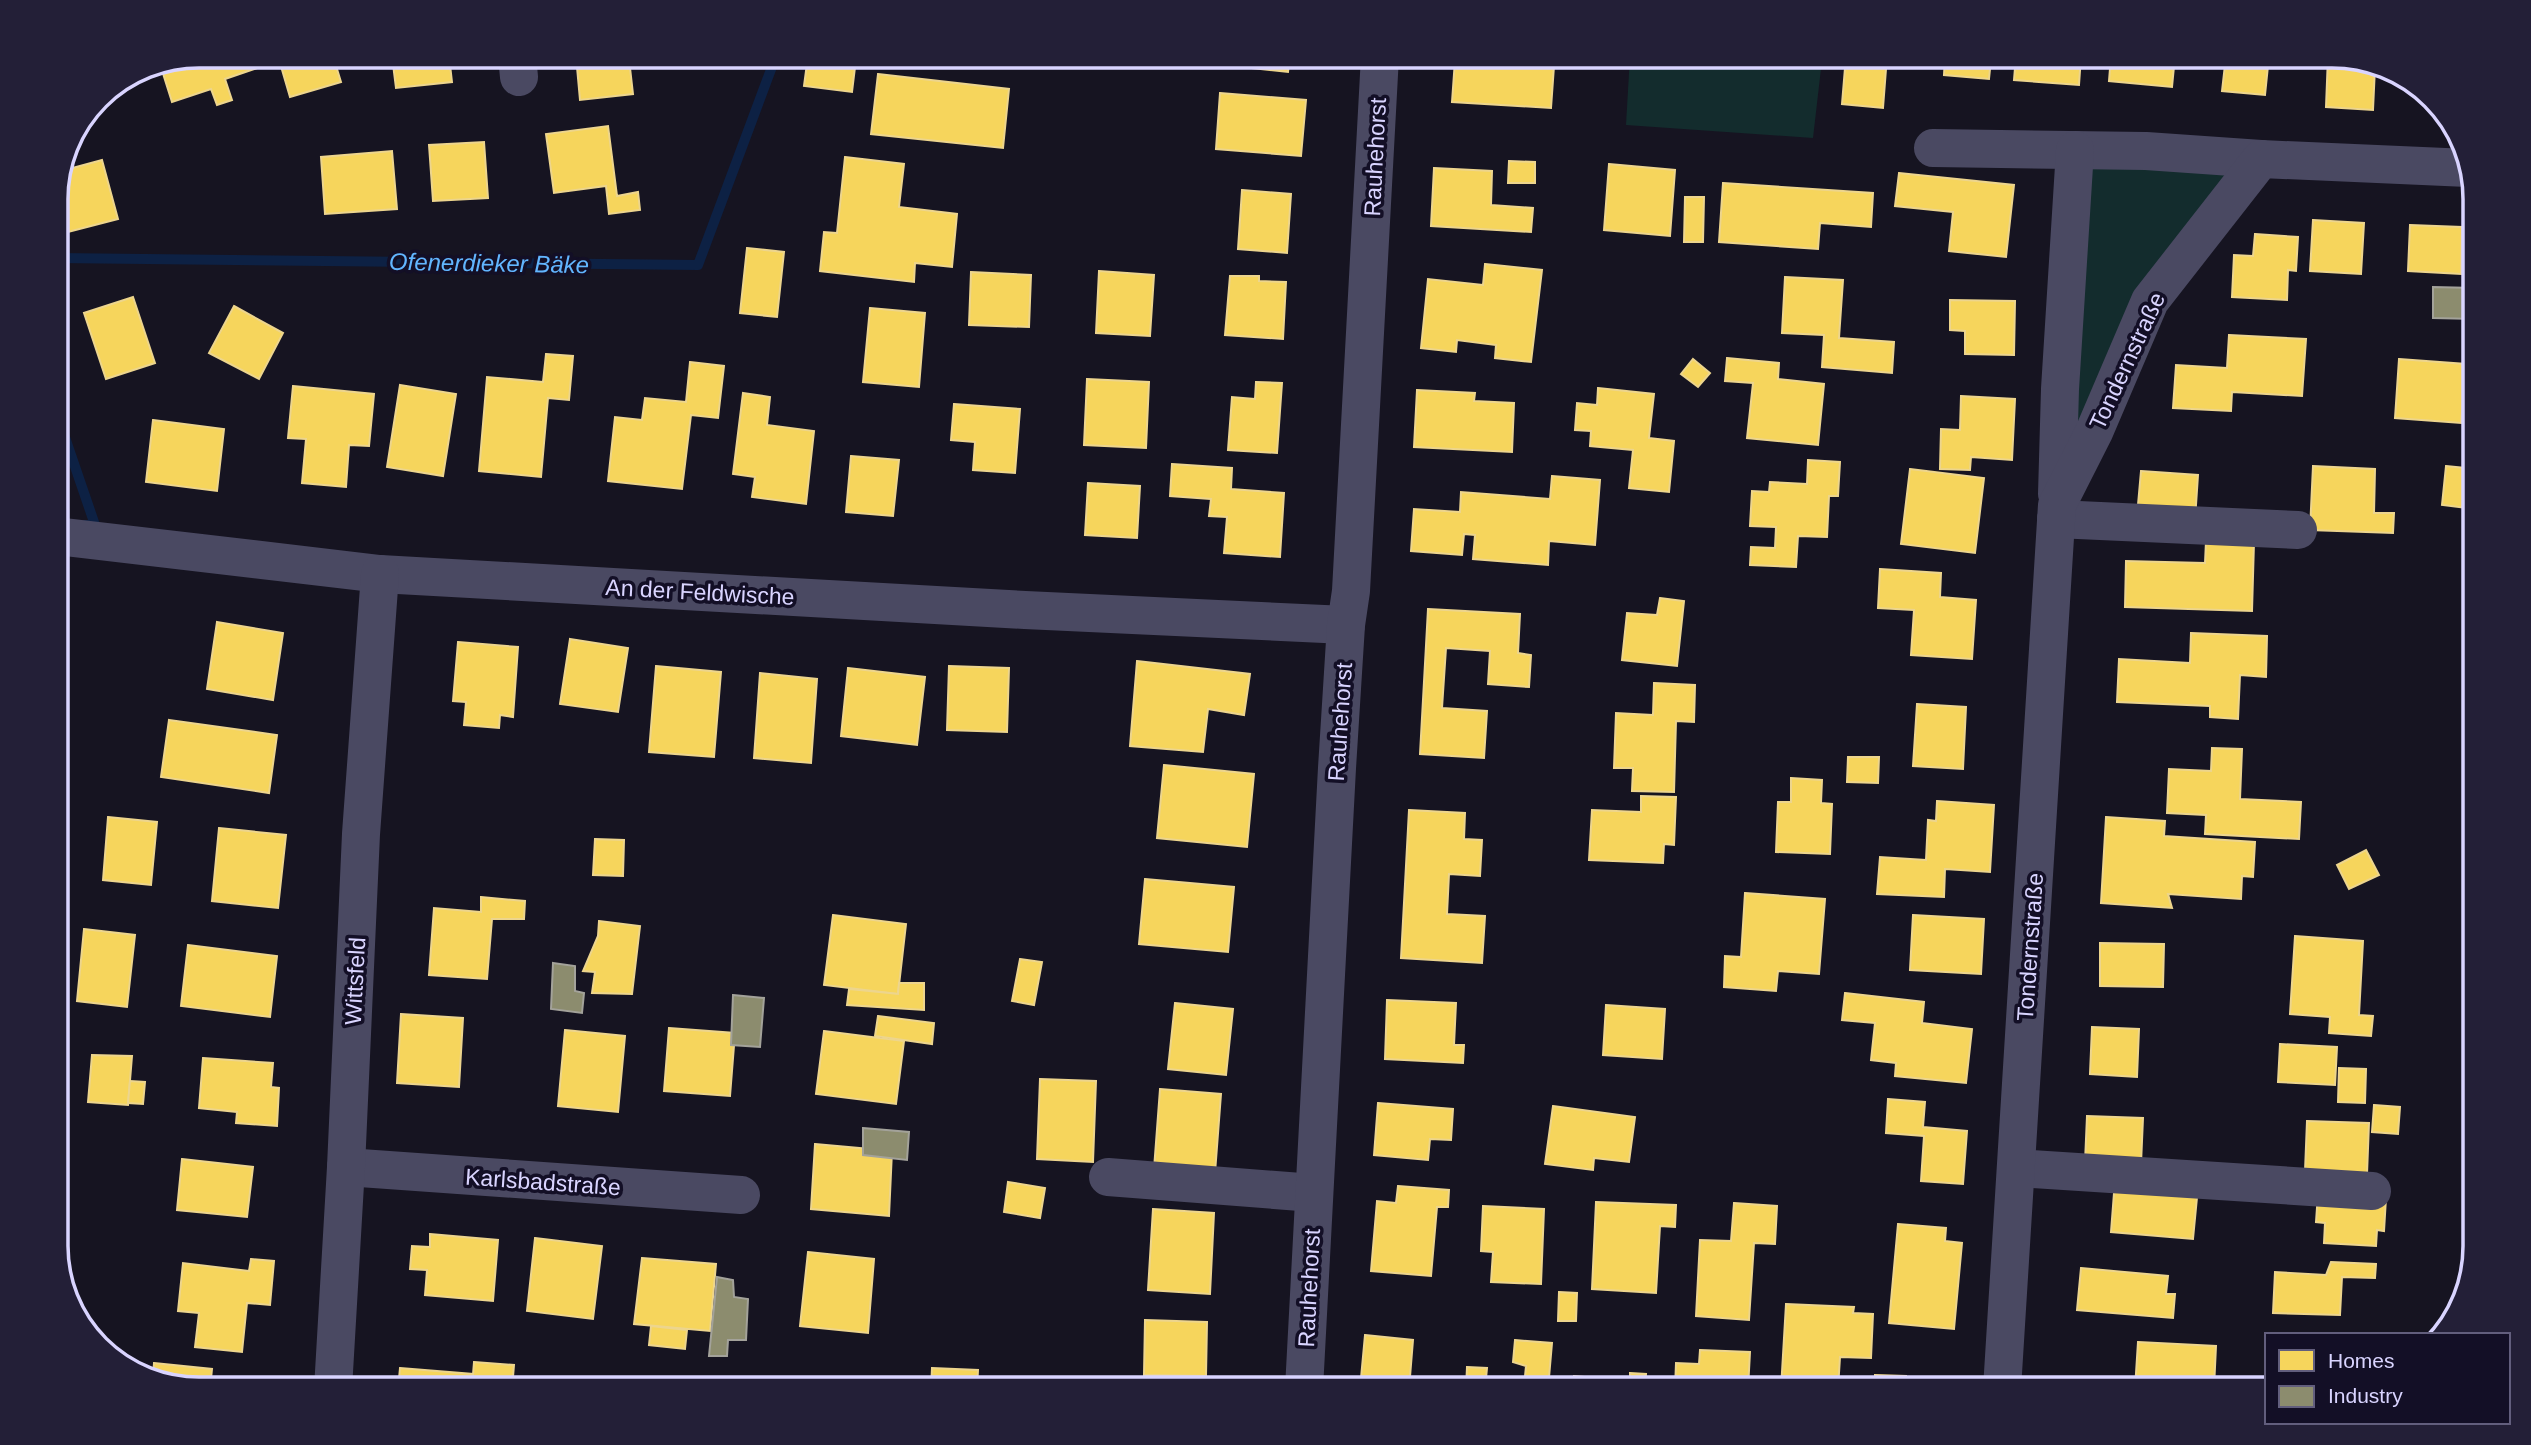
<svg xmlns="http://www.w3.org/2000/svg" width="2531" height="1445" font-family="Arial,sans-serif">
	<rect width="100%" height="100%" fill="#161421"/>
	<g fill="#132c2d">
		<polygon points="1630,56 1750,56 1822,60 1813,138 1626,125"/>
		<polygon points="2075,150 2261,159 2201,234 2057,505"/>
	</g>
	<g fill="#f6d55c" stroke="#edd58d" stroke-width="2">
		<polygon points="199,56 263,56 266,65 225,79 232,100 217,105 211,89 172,102 160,64"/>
		<polygon points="278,56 333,56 341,82 290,97"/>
		<polygon points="392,56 449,56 452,82 396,88"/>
		<polygon points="576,56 664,56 629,59 633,94 580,100"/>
		<polygon points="808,56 856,59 852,92 804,86"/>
		<polygon points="950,56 1018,56 1017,65"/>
		<polygon points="1244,56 1290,56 1288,72 1243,67"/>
		<polygon points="1466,56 1489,56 1489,61 1554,66 1551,108 1452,102 1455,60 1466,60"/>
		<polygon points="1846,56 1887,56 1883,108 1842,104"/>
		<polygon points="1945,56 1996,56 1991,59 1989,79 1944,75"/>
		<polygon points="2016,56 2081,56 2079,85 2014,80"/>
		<polygon points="2111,56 2175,56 2172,87 2109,81"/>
		<polygon points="2226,56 2269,56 2265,95 2222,91"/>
		<polygon points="2328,56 2375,67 2373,110 2326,107"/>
		<polygon points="878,74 1009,89 1003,148 871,134"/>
		<polygon points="1220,93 1306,100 1301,156 1216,149"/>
		<polygon points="608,126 617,196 638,192 640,210 609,214 606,186 554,193 546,134"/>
		<polygon points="484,142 488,198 433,201 429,145"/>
		<polygon points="392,151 397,209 325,214 321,157"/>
		<polygon points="845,157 904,164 899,207 957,214 952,267 915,263 914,282 820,271 824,232 837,233"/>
		<polygon points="102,160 118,219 60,234 56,219 56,190 61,171"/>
		<polygon points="1509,161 1535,162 1535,183 1508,183"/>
		<polygon points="1609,164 1675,170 1670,236 1604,230"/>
		<polygon points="1434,168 1492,171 1491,205 1533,208 1531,232 1431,226"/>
		<polygon points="1899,173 2014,185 2006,257 1949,251 1953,212 1895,206"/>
		<polygon points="1723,183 1873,193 1871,227 1820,223 1818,249 1719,242"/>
		<polygon points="1242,190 1291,194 1287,253 1238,249"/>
		<polygon points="1685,197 1704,197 1703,242 1684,242"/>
		<polygon points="2313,220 2364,223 2361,274 2310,271"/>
		<polygon points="2410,225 2462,227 2461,274 2408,271"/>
		<polygon points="2255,234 2298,237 2296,271 2288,270 2287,300 2232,297 2234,255 2253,256"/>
		<polygon points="747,248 784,252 777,317 740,313"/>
		<polygon points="1485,264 1542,270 1531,362 1495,358 1496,345 1457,340 1456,352 1421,348 1428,279 1483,285"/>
		<polygon points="1099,271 1154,275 1150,336 1096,333"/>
		<polygon points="971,272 1031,275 1029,327 969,325"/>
		<polygon points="1230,276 1259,276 1259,281 1286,282 1283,339 1225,335"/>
		<polygon points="1785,277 1843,280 1839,338 1894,342 1892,373 1822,367 1824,335 1782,333"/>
		<polygon points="133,297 155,363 106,379 84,313"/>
		<polygon points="1950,300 2015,301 2014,355 1965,354 1965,331 1950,330"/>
		<polygon points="234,306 283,333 259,379 209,353"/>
		<polygon points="870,308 925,313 919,387 863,382"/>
		<polygon points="2229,335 2306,339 2302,396 2232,392 2231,411 2173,408 2176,365 2227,368"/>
		<polygon points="546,354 573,356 569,400 548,398 541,477 479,471 487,377 543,382"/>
		<polygon points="1727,358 1779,363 1778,379 1824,384 1818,445 1747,438 1753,383 1725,381"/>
		<polygon points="1693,359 1710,373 1698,387 1681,374"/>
		<polygon points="2399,359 2466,364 2461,423 2395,418"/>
		<polygon points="690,362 724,366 718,418 691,415 682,489 608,481 615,417 642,420 645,398 686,402"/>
		<polygon points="1087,379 1149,382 1146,448 1084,445"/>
		<polygon points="1256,382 1282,383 1277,453 1228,450 1232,397 1255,399"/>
		<polygon points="400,385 456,394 443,476 387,467"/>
		<polygon points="293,386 374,394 369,446 349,445 346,487 302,483 306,439 288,438"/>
		<polygon points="1598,388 1654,394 1649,438 1674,441 1669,492 1629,488 1633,450 1590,446 1591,431 1575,430 1577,403 1597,405"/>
		<polygon points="1417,390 1475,393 1474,401 1514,403 1512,452 1414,447"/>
		<polygon points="743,393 770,397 767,425 814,431 806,504 752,497 755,477 733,474"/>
		<polygon points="1961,396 2015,399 2012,460 1971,457 1970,470 1940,469 1941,429 1960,430"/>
		<polygon points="954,404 1020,409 1015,473 973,470 975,442 951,440"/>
		<polygon points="153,420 224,429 217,491 146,482"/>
		<polygon points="851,456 899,460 893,516 846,512"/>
		<polygon points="1808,460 1840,462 1838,496 1829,496 1827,537 1798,536 1796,567 1750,565 1751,547 1775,548 1776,527 1750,526 1752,491 1769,492 1770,482 1807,484"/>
		<polygon points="1172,464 1232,468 1231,489 1284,493 1280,557 1224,553 1227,517 1209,516 1211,499 1170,496"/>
		<polygon points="2313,466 2375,469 2374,513 2394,513 2393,533 2310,530"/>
		<polygon points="2446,466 2475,469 2475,509 2442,505"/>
		<polygon points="1910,469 1984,478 1975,553 1901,544"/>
		<polygon points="2141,471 2198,475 2195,520 2137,516"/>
		<polygon points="1552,476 1600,480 1595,545 1549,541 1548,565 1473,559 1475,535 1464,534 1462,555 1411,551 1414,509 1460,512 1461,492 1550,499"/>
		<polygon points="1088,483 1140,486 1137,538 1085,535"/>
		<polygon points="2206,541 2254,542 2252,611 2125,607 2126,561 2205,563"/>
		<polygon points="1880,569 1941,573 1940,597 1976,600 1972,659 1911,655 1914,610 1878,608"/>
		<polygon points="1660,598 1684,601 1677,666 1622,660 1627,613 1657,615"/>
		<polygon points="1428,609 1520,614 1518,653 1531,655 1529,687 1488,684 1490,651 1446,648 1442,708 1487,711 1484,758 1420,754"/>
		<polygon points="217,622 283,633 273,700 207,689"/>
		<polygon points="2191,633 2267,636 2266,677 2240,675 2238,719 2210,717 2210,706 2117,702 2119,659 2190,663"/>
		<polygon points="570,639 628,648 618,712 560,704"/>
		<polygon points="458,642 518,647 513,717 500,715 499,728 464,725 466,702 453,701"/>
		<polygon points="1137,661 1250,674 1244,715 1208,709 1203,752 1130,746"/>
		<polygon points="656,666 721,672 714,757 649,752"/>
		<polygon points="949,666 1009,668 1007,732 947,730"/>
		<polygon points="848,668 925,677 917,745 841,736"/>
		<polygon points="760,673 817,679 811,763 754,758"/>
		<polygon points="1654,683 1695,685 1694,722 1676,721 1674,792 1632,791 1633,768 1614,768 1616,713 1653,715"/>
		<polygon points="1917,704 1966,707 1963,769 1913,766"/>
		<polygon points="169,720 277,735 269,793 161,777"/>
		<polygon points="2212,748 2242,749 2240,799 2301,802 2299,839 2205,834 2206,815 2167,813 2169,769 2211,771"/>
		<polygon points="1848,757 1879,757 1878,783 1847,782"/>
		<polygon points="1164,765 1254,774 1247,847 1157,838"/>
		<polygon points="1791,778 1822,780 1821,803 1832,804 1830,854 1776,852 1778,802 1791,802"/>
		<polygon points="1641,796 1676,797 1674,845 1664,844 1663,863 1589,860 1592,810 1641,812"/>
		<polygon points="1937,801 1994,805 1990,872 1945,869 1944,897 1877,894 1880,857 1926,860 1928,820 1936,821"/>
		<polygon points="1409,810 1465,813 1464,839 1482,840 1480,876 1449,874 1447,914 1485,916 1482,963 1401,958"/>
		<polygon points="108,817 157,822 151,885 103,880"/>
		<polygon points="2106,817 2165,821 2164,836 2255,842 2253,877 2242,876 2241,899 2168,894 2172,908 2101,903"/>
		<polygon points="219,828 286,835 278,908 212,901"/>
		<polygon points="595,839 624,840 623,876 593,875"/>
		<polygon points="2366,850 2379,875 2349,889 2337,865"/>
		<polygon points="1145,879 1234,887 1228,952 1139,944"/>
		<polygon points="1745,893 1825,899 1819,974 1778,971 1776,991 1724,987 1725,956 1741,957"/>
		<polygon points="481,897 525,901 524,919 492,919 487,979 429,975 434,908 481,912"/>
		<polygon points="833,915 906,924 898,994 824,985"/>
		<polygon points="1913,915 1984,919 1981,974 1910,970"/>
		<polygon points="599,921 640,926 632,994 592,993 595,972 583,971 598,936"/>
		<polygon points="84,929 135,935 127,1007 77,1001"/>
		<polygon points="2295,936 2363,941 2359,1015 2373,1016 2371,1036 2329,1033 2330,1017 2290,1014"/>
		<polygon points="2100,943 2164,944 2163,987 2100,986"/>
		<polygon points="188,945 277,956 270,1017 181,1006"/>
		<polygon points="1020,959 1042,962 1034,1005 1012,1001"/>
		<polygon points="899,983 924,983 924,1010 847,1005 849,989 898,994"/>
		<polygon points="1845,993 1924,1002 1922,1023 1972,1029 1966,1083 1895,1076 1896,1063 1871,1060 1875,1023 1842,1020"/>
		<polygon points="1387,1000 1456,1003 1454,1045 1464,1045 1463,1063 1385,1059"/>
		<polygon points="1175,1003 1233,1009 1226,1075 1168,1069"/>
		<polygon points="1606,1005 1665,1009 1662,1059 1603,1055"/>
		<polygon points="401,1014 463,1018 459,1087 397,1083"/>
		<polygon points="878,1016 934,1023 932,1044 875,1036"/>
		<polygon points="2092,1027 2139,1029 2137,1077 2090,1074"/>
		<polygon points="669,1028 735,1033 730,1096 664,1091"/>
		<polygon points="565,1030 625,1036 618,1112 558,1106"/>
		<polygon points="824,1031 904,1041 896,1104 816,1094"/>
		<polygon points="2280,1044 2337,1047 2335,1085 2278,1082"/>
		<polygon points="92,1055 132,1056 128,1105 88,1102"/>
		<polygon points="203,1058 273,1063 271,1087 279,1088 277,1126 236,1123 237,1112 199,1108"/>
		<polygon points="2339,1068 2366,1069 2365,1103 2338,1102"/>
		<polygon points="1040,1079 1096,1081 1093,1162 1037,1159"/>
		<polygon points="130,1081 145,1082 143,1104 128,1103"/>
		<polygon points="1160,1089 1221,1094 1215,1173 1154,1169"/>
		<polygon points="1888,1099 1925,1102 1923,1127 1967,1131 1963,1184 1921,1181 1924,1136 1886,1133"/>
		<polygon points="1378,1103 1453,1109 1451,1140 1430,1139 1428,1160 1374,1155"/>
		<polygon points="2374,1105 2400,1107 2398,1134 2372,1132"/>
		<polygon points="1553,1106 1635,1117 1629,1162 1594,1158 1593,1170 1545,1164"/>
		<polygon points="2087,1116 2143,1118 2141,1164 2085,1162"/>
		<polygon points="2307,1121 2369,1123 2367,1174 2305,1171"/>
		<polygon points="815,1144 892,1151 889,1216 811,1209"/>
		<polygon points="182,1159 253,1167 247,1217 177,1210"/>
		<polygon points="2115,1180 2198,1187 2193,1239 2111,1232"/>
		<polygon points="1008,1182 1045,1188 1040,1218 1004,1212"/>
		<polygon points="1398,1186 1449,1190 1448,1207 1437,1207 1431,1276 1371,1271 1377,1201 1396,1203"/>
		<polygon points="2318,1193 2386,1198 2384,1231 2377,1230 2376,1246 2324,1243 2325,1223 2316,1222"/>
		<polygon points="1596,1202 1676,1205 1675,1227 1660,1226 1656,1293 1592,1289"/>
		<polygon points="1734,1203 1777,1206 1775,1244 1754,1243 1749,1320 1696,1316 1700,1240 1731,1241"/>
		<polygon points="1483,1206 1544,1209 1541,1284 1491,1282 1493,1252 1481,1251"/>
		<polygon points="1153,1209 1214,1213 1210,1294 1148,1290"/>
		<polygon points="1898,1224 1946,1228 1945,1241 1962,1243 1954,1329 1889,1323"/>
		<polygon points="430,1234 498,1240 493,1301 425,1295 427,1270 410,1269 412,1246 430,1247"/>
		<polygon points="535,1238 602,1246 593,1319 527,1311"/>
		<polygon points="808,1252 874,1259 868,1333 800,1326"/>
		<polygon points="642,1258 716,1264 710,1331 634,1324"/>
		<polygon points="251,1259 274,1261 270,1305 247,1303 242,1352 195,1347 199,1313 178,1311 183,1263 249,1271"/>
		<polygon points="2331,1262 2376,1264 2375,1278 2342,1277 2340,1315 2273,1313 2275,1272 2326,1275"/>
		<polygon points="2081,1268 2168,1276 2166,1294 2175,1294 2173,1318 2077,1310"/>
		<polygon points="1559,1292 1577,1293 1576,1321 1558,1321"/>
		<polygon points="1786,1304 1854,1307 1853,1313 1873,1314 1871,1358 1840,1357 1838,1389 1781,1389"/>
		<polygon points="1145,1320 1207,1322 1206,1376 1144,1375"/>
		<polygon points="651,1326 687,1330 685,1349 649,1345"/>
		<polygon points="1365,1335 1413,1340 1409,1389 1360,1389"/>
		<polygon points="1515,1340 1552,1343 1548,1389 1515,1389 1516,1385 1524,1386 1526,1366 1513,1362"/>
		<polygon points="2138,1342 2216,1346 2214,1388 2187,1386 2187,1389 2135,1389"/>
		<polygon points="1700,1350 1750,1352 1748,1389 1675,1389 1676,1363 1699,1364"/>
		<polygon points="474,1362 514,1365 512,1389 472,1387"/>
		<polygon points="154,1363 212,1369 210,1389 199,1389 153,1377"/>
		<polygon points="1467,1367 1487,1368 1485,1389 1466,1389"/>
		<polygon points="400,1368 473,1374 471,1389 398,1389"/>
		<polygon points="932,1368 978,1370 977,1389 931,1389"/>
		<polygon points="1630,1373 1646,1374 1645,1389 1573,1389 1574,1376 1630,1381"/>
		<polygon points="1875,1375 1906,1376 1906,1389 1875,1389"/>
		<polygon points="1938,1382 1970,1383 1970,1389 1938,1389"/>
	</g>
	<g fill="#8c8c6e" stroke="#a3a29a" stroke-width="2">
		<polygon points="2433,287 2475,288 2475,319 2433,318"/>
		<polygon points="553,963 575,966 575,991 584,993 582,1013 551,1009"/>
		<polygon points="733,995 764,998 760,1047 731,1045"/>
		<polygon points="863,1128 909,1132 907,1160 863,1155"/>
		<polygon points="717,1277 733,1280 734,1297 748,1299 746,1340 728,1340 727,1356 709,1356"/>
	</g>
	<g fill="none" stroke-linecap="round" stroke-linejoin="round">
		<g stroke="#0d2144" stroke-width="10">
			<polyline points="56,258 698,265 776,56"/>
			<polyline points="56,411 95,525 85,525"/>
		</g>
		<g stroke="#4a4962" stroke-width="38">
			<polyline points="517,56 519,77"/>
			<polyline points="1933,148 2146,151 2261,159"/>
			<polyline points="2057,494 2060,389 2075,150"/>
			<polyline points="2056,519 2298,530"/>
			<polyline points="56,536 380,574 1025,610 1346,625"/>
			<polyline points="346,1167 741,1195"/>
			<polyline points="2017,1168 2372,1191"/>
			<polyline points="1108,1177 1314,1193"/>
			<polyline points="333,1389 346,1167 361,834 380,574"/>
			<polyline points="1304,1389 1337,768 1346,625 1351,591 1380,56"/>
			<polyline points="2002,1389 2057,505 2094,432 2150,301 2261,159 2468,168"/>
		</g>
	</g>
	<g text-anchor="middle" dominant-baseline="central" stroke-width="7" stroke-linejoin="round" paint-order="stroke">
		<g font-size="23" fill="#d9d4ff" stroke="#130f26">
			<text transform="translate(1375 157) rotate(-87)">Rauhehorst</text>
			<text transform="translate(2127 361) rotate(-65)">Tondernstraße</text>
			<text transform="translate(700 592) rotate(3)">An der Feldwische</text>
			<text transform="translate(1340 722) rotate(-86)">Rauhehorst</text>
			<text transform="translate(2030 947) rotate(-86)">Tondernstraße</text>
			<text transform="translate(355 981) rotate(-87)">Wittsfeld</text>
			<text transform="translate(543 1182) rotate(4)">Karlsbadstraße</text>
			<text transform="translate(1309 1288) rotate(-87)">Rauhehorst</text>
		</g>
		<g font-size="24" font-style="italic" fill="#62b6ff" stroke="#130f26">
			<text transform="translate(489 263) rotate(1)">Ofenerdieker Bäke</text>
		</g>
	</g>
	<path d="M0 0H2531V1445H0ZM199 68H2332A131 131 0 0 1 2463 199V1246A131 131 0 0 1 2332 1377H199A131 131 0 0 1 68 1246V199A131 131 0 0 1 199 68Z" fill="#231f37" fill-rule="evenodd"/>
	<path fill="none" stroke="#d9d4ff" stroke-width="3.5" d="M199 68H2332A131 131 0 0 1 2463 199V1246A131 131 0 0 1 2332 1377H199A131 131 0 0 1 68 1246V199A131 131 0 0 1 199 68Z"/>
	<rect x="2265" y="1333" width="245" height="91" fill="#130f26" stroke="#625e7d" stroke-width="2"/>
	<rect x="2279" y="1350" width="35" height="21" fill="#f6d55c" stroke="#625e7d" stroke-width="2"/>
	<text x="2328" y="1368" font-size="21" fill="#d9d4ff">Homes</text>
	<rect x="2279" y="1386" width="35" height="21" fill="#8c8c6e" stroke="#625e7d" stroke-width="2"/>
	<text x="2328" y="1403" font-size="21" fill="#d9d4ff">Industry</text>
</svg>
